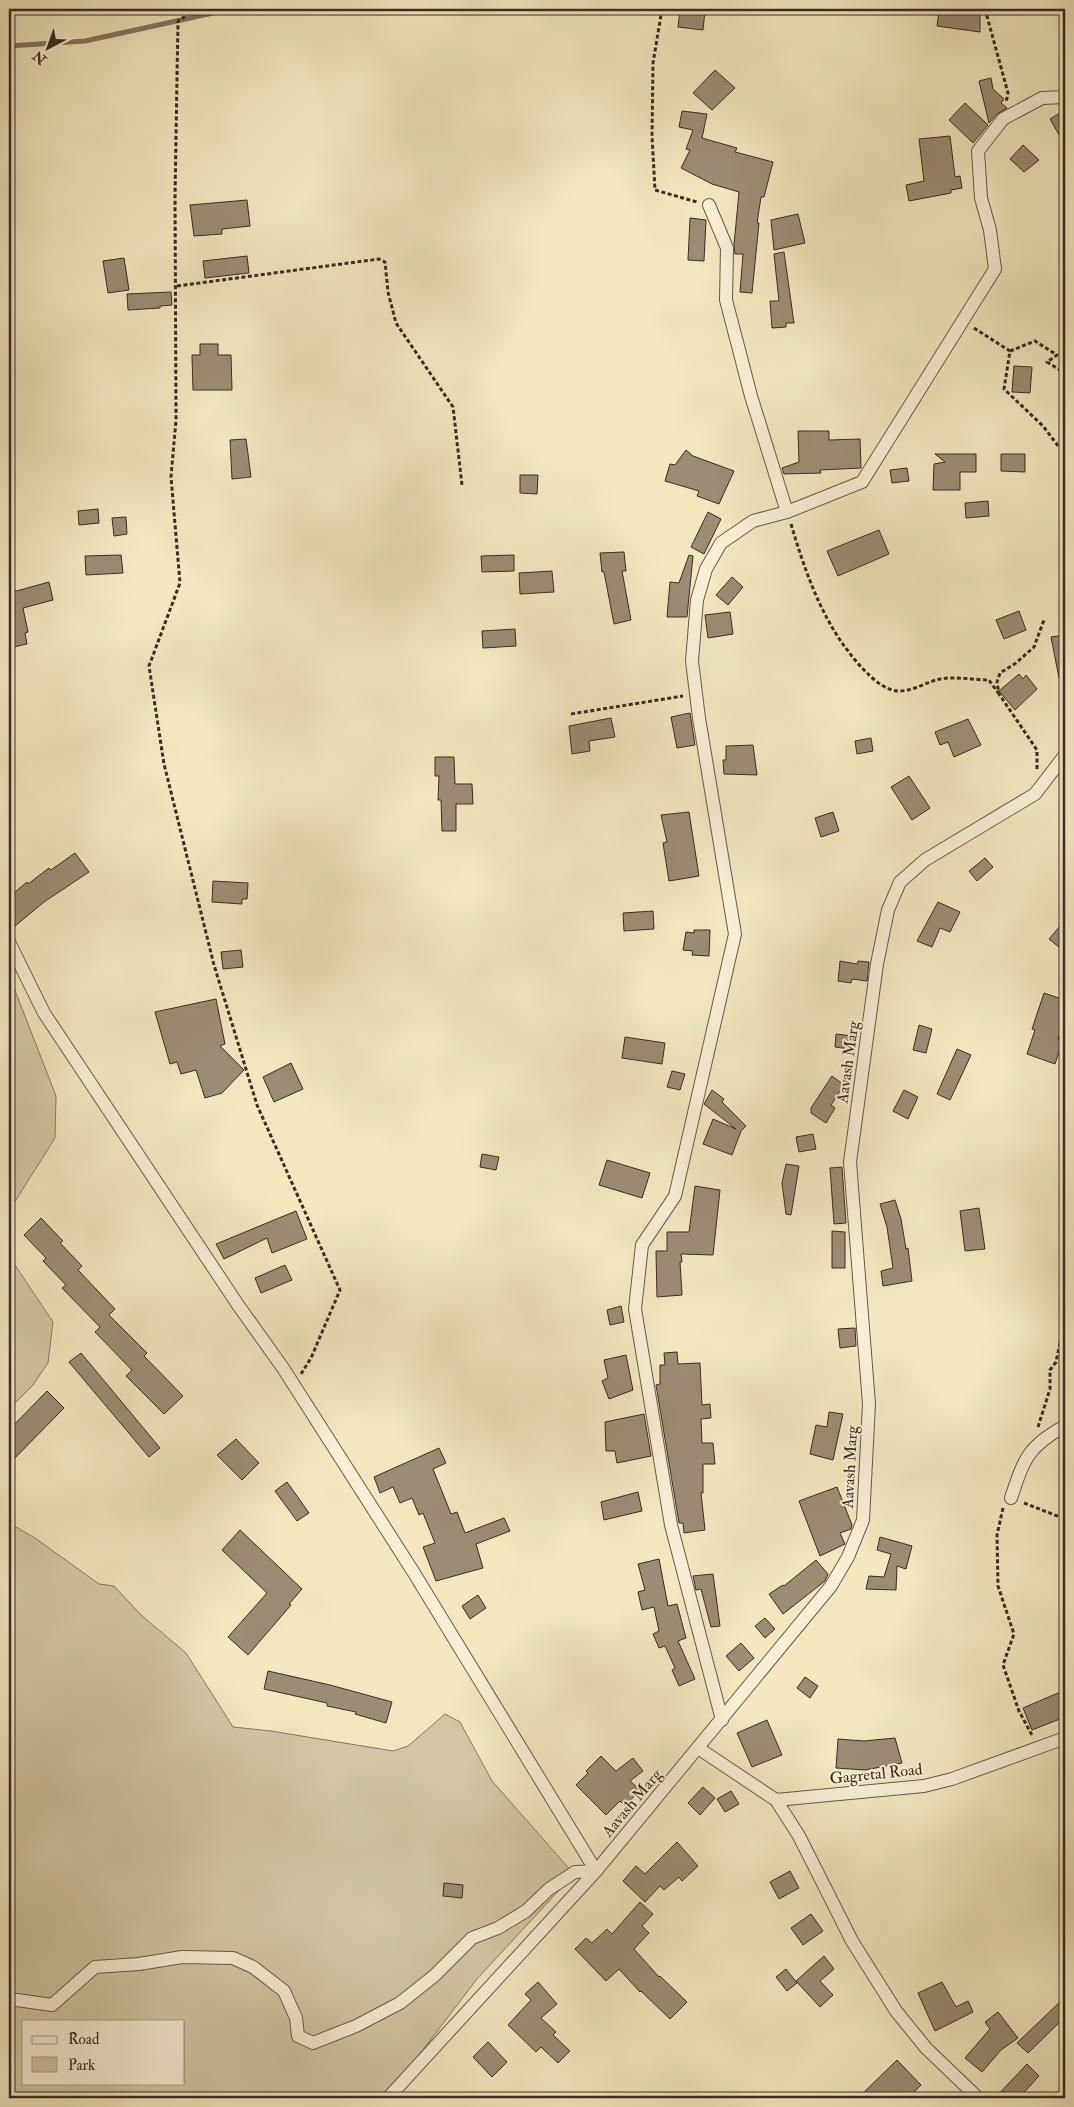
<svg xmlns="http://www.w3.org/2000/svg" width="1074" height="2107" font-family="'IM FELL Double Pica',serif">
	<rect width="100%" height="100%" fill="#f2e7bf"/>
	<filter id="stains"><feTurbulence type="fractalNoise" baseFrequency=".004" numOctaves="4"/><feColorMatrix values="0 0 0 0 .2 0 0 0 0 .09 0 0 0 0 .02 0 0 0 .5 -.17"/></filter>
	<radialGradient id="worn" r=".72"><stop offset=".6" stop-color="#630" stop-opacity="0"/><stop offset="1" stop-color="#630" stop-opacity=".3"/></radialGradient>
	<g fill="#d3c7a4" stroke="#887863" fill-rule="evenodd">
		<polygon points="9,975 56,1096 55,1138 9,1211"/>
		<polygon points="9,1256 53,1322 48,1363 33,1385 16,1402 9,1400"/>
		<path d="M9 1523 35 1538 99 1584 114 1586 141 1615 186 1653 233 1727 271 1731 393 1751 408 1746 445 1714 460 1722 492 1781 574 1874 477 1979 406 2072 381 2098H9ZM24 2021H184V2083H24Z"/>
	</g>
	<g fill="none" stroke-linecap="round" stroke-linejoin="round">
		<polyline stroke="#857560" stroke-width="5" points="9,46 85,41 213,13 221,9"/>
	</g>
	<g fill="#9c8c74" stroke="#3e2a22">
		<polygon points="680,9 705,11 703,30 678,27"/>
		<polygon points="946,9 980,9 980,32 937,26 939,11 946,12"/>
		<polygon points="715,70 735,88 712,110 693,93"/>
		<polygon points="991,78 993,89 1004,99 1001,103 1007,108 997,114 989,123 979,81"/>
		<polygon points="965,103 988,125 973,143 949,120"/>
		<polygon points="1065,110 1065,145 1050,119"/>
		<polygon points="682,111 707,114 702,138 737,148 735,152 773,162 764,197 761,197 757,223 759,223 752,293 740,292 743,254 735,254 734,245 739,192 712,184 681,168 690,150 686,149 693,130 679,127"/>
		<polygon points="950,136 955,177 960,176 962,188 951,190 951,193 909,201 906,185 924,181 919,139"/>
		<polygon points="1023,145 1039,160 1024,172 1010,159"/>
		<polygon points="247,200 250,226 222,229 222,234 194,236 190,205"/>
		<polygon points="798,214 805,243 774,250 771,220"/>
		<polygon points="690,218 706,220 704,261 688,260"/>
		<polygon points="784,252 794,323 786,323 786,327 772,328 770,301 779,301 774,254"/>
		<polygon points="247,256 249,273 205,278 203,261"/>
		<polygon points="124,258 129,290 108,293 103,261"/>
		<polygon points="171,292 172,305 160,306 160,308 128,310 127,294"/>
		<polygon points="200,344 218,344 218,355 231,355 232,390 193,390 192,355 200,355"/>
		<polygon points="1014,366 1032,367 1030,393 1012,392"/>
		<polygon points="798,431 829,431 829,440 860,439 861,468 820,470 821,473 784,474 782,468 799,462"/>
		<polygon points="246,439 251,477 232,479 230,440"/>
		<polygon points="686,450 693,456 734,471 719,504 697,496 699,491 665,481 670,464 675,465"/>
		<polygon points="935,454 976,454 976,472 960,472 960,490 933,490 934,464 945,462"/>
		<polygon points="1001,454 1025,454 1025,472 1001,471"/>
		<polygon points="907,468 909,481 892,483 890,470"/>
		<polygon points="520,475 538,475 537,494 520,493"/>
		<polygon points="988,501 989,516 966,518 965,503"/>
		<polygon points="98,509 99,523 79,525 78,511"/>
		<polygon points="708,512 721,519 704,554 691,547"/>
		<polygon points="126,517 127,534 114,536 112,518"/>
		<polygon points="879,530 889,554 838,576 827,551"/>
		<polygon points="624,552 626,571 622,571 631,620 614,624 604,572 602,572 600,553"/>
		<polygon points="121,555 123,573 86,575 85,556"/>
		<polygon points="514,555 514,571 482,572 481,556"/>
		<polygon points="689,555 693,556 687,617 667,617 670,582 679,583"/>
		<polygon points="552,571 554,592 520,594 519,573"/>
		<polygon points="732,577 743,587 728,605 716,595"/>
		<polygon points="49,582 53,600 23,608 28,632 25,633 27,644 9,648 9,593"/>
		<polygon points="1019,611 1026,630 1004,639 996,620"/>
		<polygon points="730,612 733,634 708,638 705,615"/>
		<polygon points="515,629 516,646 483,648 482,631"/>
		<polygon points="1065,635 1065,678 1059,678 1051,637"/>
		<polygon points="1019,674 1023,679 1026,675 1037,689 1015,710 999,691"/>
		<polygon points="690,713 695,745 677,748 671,717"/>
		<polygon points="611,718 615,737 589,741 590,751 572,754 569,726"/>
		<polygon points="968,719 981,745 954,757 948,742 940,745 935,732"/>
		<polygon points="871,738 873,751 857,754 855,741"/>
		<polygon points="753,745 757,775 724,774 723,760 726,760 726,746"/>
		<polygon points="435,757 454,757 455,784 472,784 473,804 456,804 456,831 442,831 441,800 438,800 439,776 435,776"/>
		<polygon points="909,776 930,808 912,820 891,787"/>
		<polygon points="689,812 699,876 669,881 663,843 667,842 661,815"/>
		<polygon points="833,812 839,831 821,837 815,818"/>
		<polygon points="75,853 89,872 44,902 9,931 9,897 27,882 28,884 49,868 51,870"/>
		<polygon points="985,858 993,867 977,881 969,871"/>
		<polygon points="213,881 248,883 247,899 242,899 242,904 212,902"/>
		<polygon points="938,902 960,912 950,932 940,928 932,947 917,941"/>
		<polygon points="653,911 654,929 624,931 623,913"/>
		<polygon points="1065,920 1065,952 1049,939"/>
		<polygon points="694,930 710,930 709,956 692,955 693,951 683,950 686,932 694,933"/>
		<polygon points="241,950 243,967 223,969 221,952"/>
		<polygon points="840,961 857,964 858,961 869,962 867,981 852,979 851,983 838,981"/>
		<polygon points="1044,993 1065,1000 1065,1016 1058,1039 1063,1040 1055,1064 1027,1054 1035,1030 1032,1029"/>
		<polygon points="216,999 225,1044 220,1046 244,1070 222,1093 205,1098 196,1070 181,1074 177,1062 170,1064 155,1012"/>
		<polygon points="919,1025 932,1029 926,1053 913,1050"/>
		<polygon points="836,1034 852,1036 850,1049 835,1047"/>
		<polygon points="625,1037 665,1043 662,1064 622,1058"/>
		<polygon points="957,1049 971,1055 950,1100 937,1094"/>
		<polygon points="291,1063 303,1089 274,1102 263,1077"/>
		<polygon points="672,1071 685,1074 680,1090 667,1087"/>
		<polygon points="832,1076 844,1085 831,1105 835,1108 826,1123 811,1113 811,1108"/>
		<polygon points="712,1090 724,1099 722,1102 746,1126 741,1131 732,1155 703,1144 713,1119 736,1129 704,1104"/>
		<polygon points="904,1090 918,1097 908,1119 893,1111"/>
		<polygon points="813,1134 816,1149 799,1152 796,1137"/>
		<polygon points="482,1154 499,1157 496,1170 480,1167"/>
		<polygon points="607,1160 650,1173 642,1198 599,1185"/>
		<polygon points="786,1164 799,1166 791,1215 786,1214 782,1183"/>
		<polygon points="842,1167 846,1223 834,1224 830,1168"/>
		<polygon points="695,1186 720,1190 713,1255 681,1254 682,1262 680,1262 682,1295 657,1297 656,1251 667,1251 667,1232 689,1232"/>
		<polygon points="895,1200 901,1219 906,1249 908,1248 912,1281 883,1286 881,1271 893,1268 887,1227 880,1204"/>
		<polygon points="979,1208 985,1249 965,1251 960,1211"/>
		<polygon points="296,1211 307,1239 272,1253 267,1238 224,1259 216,1244"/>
		<polygon points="41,1218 63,1241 60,1243 82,1266 78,1270 115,1309 109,1315 147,1353 144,1356 183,1396 164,1414 126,1376 132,1370 95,1332 100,1327 62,1288 66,1285 43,1261 46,1258 24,1235"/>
		<polygon points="832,1231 845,1232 845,1268 832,1268"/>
		<polygon points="285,1265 292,1280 261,1293 255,1278"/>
		<polygon points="621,1306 624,1322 610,1325 607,1310"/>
		<polygon points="855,1328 856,1346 840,1348 838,1329"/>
		<polygon points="677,1352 678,1364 700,1363 702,1405 710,1404 711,1418 701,1419 702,1443 713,1443 715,1464 703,1464 703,1493 701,1493 705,1530 684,1533 683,1523 679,1523 656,1385 660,1384 660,1365 665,1365 664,1353"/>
		<polygon points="81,1353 160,1448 149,1457 69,1362"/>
		<polygon points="626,1355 633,1390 609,1399 602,1381 608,1378 604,1360"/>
		<polygon points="47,1391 64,1408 9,1464 9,1430"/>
		<polygon points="829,1412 843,1414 833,1460 810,1454 816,1425 827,1427"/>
		<polygon points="644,1414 651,1456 617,1463 615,1451 606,1451 605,1422"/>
		<polygon points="236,1439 259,1463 242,1480 217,1455"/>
		<polygon points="439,1448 446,1463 433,1469 451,1514 457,1512 465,1533 504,1518 510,1531 476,1544 483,1568 436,1581 423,1547 435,1543 423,1513 419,1515 412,1498 400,1503 393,1487 380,1493 374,1477"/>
		<polygon points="287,1482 309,1513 297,1521 275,1491"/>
		<polygon points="837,1487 852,1525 851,1529 840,1533 845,1544 820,1556 799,1501"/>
		<polygon points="638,1492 642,1511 604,1520 601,1502"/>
		<polygon points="240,1530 302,1589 289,1604 291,1605 248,1655 228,1637 267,1593 222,1550"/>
		<polygon points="880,1537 912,1546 906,1569 897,1566 896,1590 866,1589 869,1576 884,1577 891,1554 877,1550"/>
		<polygon points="659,1559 668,1606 677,1604 686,1638 678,1641 695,1679 679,1686 672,1670 675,1668 665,1646 659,1648 653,1634 659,1631 654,1607 642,1610 638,1592 645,1590 638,1564"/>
		<polygon points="816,1560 828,1574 825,1581 783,1614 769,1594 783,1585 784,1586"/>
		<polygon points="713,1574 720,1626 711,1627 701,1589 696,1590 693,1576"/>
		<polygon points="478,1595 486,1608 470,1619 462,1606"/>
		<polygon points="765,1618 775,1629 765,1638 755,1626"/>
		<polygon points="741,1643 754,1658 739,1671 726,1656"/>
		<polygon points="268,1671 330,1685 392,1702 386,1723 355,1714 356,1712 327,1706 327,1703 264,1689"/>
		<polygon points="805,1677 818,1686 810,1698 797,1688"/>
		<polygon points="1065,1690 1065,1717 1032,1730 1023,1708"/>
		<polygon points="767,1720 782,1755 752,1767 737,1733"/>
		<polygon points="895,1738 902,1763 865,1770 836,1768 838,1739 864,1741"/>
		<polygon points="601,1756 616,1771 633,1758 643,1771 630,1781 640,1790 625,1806 620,1801 606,1815 576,1785 588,1773 586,1771"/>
		<polygon points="703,1787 715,1798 700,1815 688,1803"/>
		<polygon points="731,1791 739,1804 725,1812 717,1799"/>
		<polygon points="677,1842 698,1866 682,1881 679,1877 664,1890 660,1886 645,1902 623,1881 636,1866 645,1874"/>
		<polygon points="790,1871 799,1888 779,1899 770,1882"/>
		<polygon points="444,1883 463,1885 462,1898 443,1896"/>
		<polygon points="640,1902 653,1914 642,1926 649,1933 634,1949 659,1977 660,1976 687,2002 670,2019 641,1991 640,1992 619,1969 606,1981 575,1949 586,1938 592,1943 607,1929 612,1934"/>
		<polygon points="811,1914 823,1931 803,1945 791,1928"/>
		<polygon points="824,1956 834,1969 820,1981 833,1995 820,2007 796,1981"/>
		<polygon points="786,1969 797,1983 787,1991 776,1977"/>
		<polygon points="538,1982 557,2004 541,2018 556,2032 553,2035 570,2051 558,2063 541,2047 536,2052 508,2025 531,2000 525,1994"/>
		<polygon points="942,1982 956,2007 968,2001 973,2012 935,2031 918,1993"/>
		<polygon points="1065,1997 1065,2017 1028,2053 1017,2043"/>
		<polygon points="998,2012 1018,2038 1001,2050 982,2072 965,2058 990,2029 985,2022"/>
		<polygon points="488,2042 507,2062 492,2077 473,2057"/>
		<polygon points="897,2060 921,2085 908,2098 858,2098"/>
		<polygon points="1027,2064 1039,2076 1019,2098 995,2098"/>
	</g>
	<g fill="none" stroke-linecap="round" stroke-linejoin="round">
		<defs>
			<g id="street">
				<polyline points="709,205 727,248 726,300 751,396 787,512"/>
				<polyline points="9,942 44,1013 238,1305 283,1368 414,1573 596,1871 575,1872 549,1889 526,1911 498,1928 472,1938 434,1976 400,2003 356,2026 313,2043 298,2036 296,2018 284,1991 253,1967 233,1958 182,1957 139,1964 95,1967 52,2005 17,2000 9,2002"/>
				<path d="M1011 1498C1024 1459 1028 1446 1065 1426"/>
				<polyline points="722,1720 671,1525 635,1309 642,1245 675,1196 735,934 699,718 692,661 697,600 706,569 721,543 753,521 787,512 862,482 995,269 990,230 981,198 978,151 1003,119 1042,98 1065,97"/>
				<polyline points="698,1748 776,1800 924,1786 952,1779 1065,1738"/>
				<polyline points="776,1800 799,1836 852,1941 896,2011 926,2048 978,2098"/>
				<polyline points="388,2098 596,1871 831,1586 848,1557 863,1520 869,1404 850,1162 877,964 888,910 900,882 925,860 1035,794 1065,755"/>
			</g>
		</defs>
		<use href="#street" stroke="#6b5949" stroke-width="14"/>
		<g stroke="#3e2a22" stroke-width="3" stroke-dasharray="4 2.5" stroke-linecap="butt">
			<polyline points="196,9 178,21 175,196 176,420 171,477 180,583 149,666 164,764 214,965 257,1105 340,1290 311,1358 301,1374"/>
			<polyline points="662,9 653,63 652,136 655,190 697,202"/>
			<polyline points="985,9 1008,93 1006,103"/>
			<polyline points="177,286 379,259 385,262 388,292 396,323 453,407 462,485"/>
			<polyline points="974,328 1010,351 1004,389 1043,426 1065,455"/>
			<polyline points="1010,351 1035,341 1057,355 1047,362 1060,370 1065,378"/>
			<path d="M791 524C807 578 826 632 867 673 875 681 887 691 899 691 914 691 926 682 940 679 955 676 974 680 989 680L999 694"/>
			<polyline points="571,714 683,696"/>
			<polyline points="1037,769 1037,750 999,694 997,682 1000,673 1016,663 1034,647 1044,620"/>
			<polyline points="1038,1427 1050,1389 1050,1370 1056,1362 1065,1319"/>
			<polyline points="1024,1503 1065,1519"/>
			<polyline points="1003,1508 997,1535 998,1586 1014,1634 1003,1665 1019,1711 1033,1737"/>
		</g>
		<use href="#street" stroke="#f7efd5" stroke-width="12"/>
	</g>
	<g text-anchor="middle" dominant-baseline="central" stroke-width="4" stroke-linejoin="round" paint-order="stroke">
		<g font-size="16" fill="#3e2a22" stroke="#f7efd5">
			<text transform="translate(848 1062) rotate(-82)">Aavash Marg</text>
			<text transform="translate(850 1467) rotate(-87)">Aavash Marg</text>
			<text transform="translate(876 1774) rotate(-6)">Gagretal Road</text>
			<text transform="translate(632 1803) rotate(-50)">Aavash Marg</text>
		</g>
	</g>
	<rect width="1074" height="2107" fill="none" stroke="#f2e7bf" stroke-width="30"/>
	<rect x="10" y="10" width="1054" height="2087" fill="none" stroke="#3e2a22" stroke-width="2.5"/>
	<rect x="15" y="15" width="1044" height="2077" fill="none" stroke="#3e2a22"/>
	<rect x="22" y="2020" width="162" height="65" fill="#f7efd5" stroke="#ada08d"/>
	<rect x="32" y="2036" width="25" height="8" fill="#f7efd5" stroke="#ada08d"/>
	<text x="68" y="2044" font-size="15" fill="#3e2a22">Road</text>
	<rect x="32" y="2057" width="25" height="15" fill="#d3c7a4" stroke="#ada08d"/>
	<text x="68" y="2070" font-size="15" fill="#3e2a22">Park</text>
	<g transform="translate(48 48) rotate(221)" stroke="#f7efd5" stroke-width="4" paint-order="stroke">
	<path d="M0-4L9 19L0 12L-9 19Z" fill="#3e2a22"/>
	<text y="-8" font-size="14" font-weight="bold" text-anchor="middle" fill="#3e2a22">N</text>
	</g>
	<rect width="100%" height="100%" filter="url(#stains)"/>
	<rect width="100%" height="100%" fill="url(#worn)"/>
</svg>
